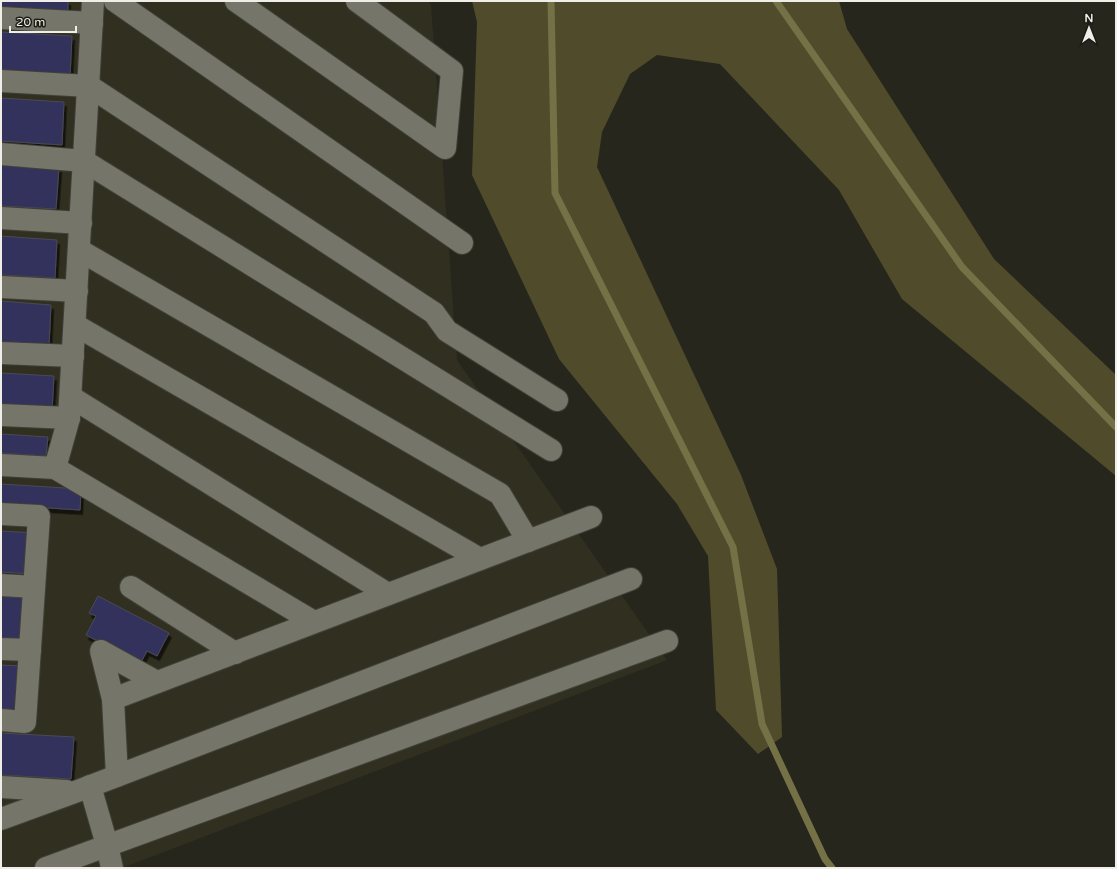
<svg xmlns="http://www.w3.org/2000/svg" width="1117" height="869" font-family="'Varela Round',sans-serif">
	<defs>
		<filter id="shadow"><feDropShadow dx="2.5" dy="4.5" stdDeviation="0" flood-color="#0009"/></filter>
	</defs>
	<rect width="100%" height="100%" fill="#27261d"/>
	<polygon fill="#312f20" points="1,1 429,1 431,5 457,360 667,660 122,868 1,868"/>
	<polygon fill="#504c2b" points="472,1 839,1 847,29 994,259 1116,375 1116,476 902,299 839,190 720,64 657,55 630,74 602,132 597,167 741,475 777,569 782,737 758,754 716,710 708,556 677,504 559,359 472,175 477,22"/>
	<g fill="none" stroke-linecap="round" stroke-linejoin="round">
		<g stroke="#757146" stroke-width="7">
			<polyline points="551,1 555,193 733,547 762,724 825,859 832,868"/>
			<polyline points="776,1 962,267 1116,427"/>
		</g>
	</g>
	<g fill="#33325c" stroke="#4a4a54" filter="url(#shadow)">
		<polygon points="1,1 68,1 68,12 1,8"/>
		<polygon points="1,32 72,36 70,77 1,73"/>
		<polygon points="1,98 64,102 62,145 1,141"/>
		<polygon points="1,164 59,168 56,209 1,206"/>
		<polygon points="1,236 57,240 55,278 1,275"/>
		<polygon points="1,301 51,305 49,346 1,343"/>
		<polygon points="1,373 54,376 52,411 1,408"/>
		<polygon points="1,434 48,437 46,456 1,453"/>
		<polygon points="1,484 81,489 80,510 1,505"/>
		<polygon points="1,531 35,533 32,574 1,572"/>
		<polygon points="1,596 26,598 23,641 1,639"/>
		<polygon points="98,596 169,633 157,656 147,651 140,664 86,635 96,616 89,613"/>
		<polygon points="1,665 24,666 21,710 1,709"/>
		<polygon points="1,733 74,737 71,779 1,775"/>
	</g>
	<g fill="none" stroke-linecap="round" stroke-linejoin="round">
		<defs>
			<g id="minor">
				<polyline points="115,1 462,243"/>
				<polyline points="236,1 445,148 452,71 357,1"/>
				<polyline points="1,18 92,23"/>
				<polyline points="1,81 89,86 434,313 447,331 557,400"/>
				<polyline points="1,154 84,161 551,450"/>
				<polyline points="1,218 81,223"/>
				<polyline points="79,250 500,494 528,541"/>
				<polyline points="1,287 77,291"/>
				<polyline points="75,325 480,559"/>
				<polyline points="1,353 73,356"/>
				<polyline points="71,397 388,594"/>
				<polyline points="1,415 69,418"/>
				<polyline points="1,465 55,468 314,622"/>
				<polyline points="55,468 69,418 93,1"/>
				<polyline points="1,514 39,516 25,722 1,720"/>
				<polyline points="1,585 34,587"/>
				<polyline points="131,587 235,653"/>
				<polyline points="1,649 30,650"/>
				<polyline points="113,699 101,651 157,682"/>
				<polyline points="117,776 113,699 591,517"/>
				<polyline points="90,786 107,845 112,868"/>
				<polyline points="1,787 66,791"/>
				<polyline points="1,819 75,792 631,579"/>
				<polyline points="46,868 667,641"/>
			</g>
		</defs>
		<use href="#minor" stroke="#414038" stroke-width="24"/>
		<use href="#minor" stroke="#76756a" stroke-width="22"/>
	</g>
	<rect width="1117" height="869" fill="none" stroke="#efeee8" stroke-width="4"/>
	<g transform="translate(1089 28)" stroke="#1d1c14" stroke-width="3" paint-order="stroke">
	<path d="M0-3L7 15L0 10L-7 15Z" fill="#efeee8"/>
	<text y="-6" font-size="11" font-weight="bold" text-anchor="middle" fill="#efeee8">N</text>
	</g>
	<path d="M10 26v6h66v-6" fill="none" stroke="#efeee8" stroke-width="2"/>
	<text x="16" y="26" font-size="12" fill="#efeee8" stroke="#1d1c14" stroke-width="3" paint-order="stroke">20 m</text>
</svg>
